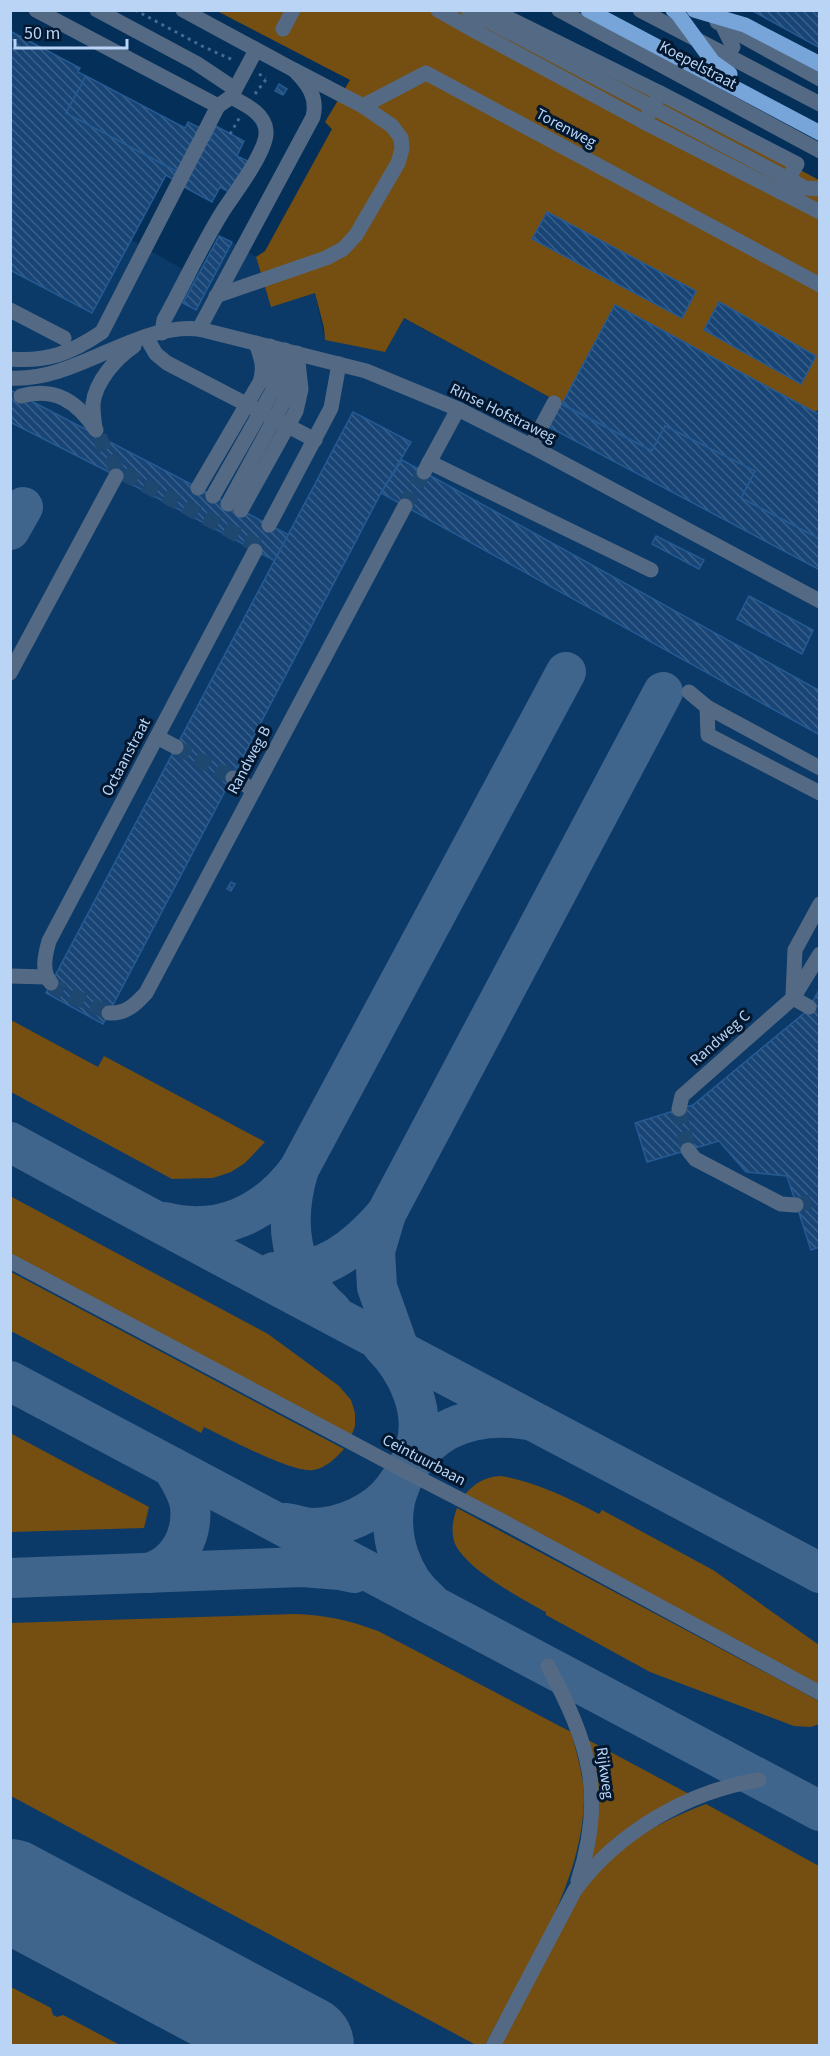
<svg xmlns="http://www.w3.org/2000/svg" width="830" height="2056" font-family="'Source Sans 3',sans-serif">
	<defs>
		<pattern id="building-back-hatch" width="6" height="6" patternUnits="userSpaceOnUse" patternTransform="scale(1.5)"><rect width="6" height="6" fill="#184576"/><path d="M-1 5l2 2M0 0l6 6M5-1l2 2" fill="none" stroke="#385f8a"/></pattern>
	</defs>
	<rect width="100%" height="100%" fill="#042f59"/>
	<polygon fill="#0b3a69" points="131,240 197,277 196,310 232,242 256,257 268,298 315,293 325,340 385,352 403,318 562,404 615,305 814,412 819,410 819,2045 11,2045 11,268 91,313"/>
	<g fill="#754e12">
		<polygon points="217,11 501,11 819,180 819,410 814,412 616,305 562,404 404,318 385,352 325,340 324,328 315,293 271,307 256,257 265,251 332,129 325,122 350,80"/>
		<polygon points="11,1020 98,1067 104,1056 265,1142 245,1163 231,1172 213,1178 172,1179 11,1092"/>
		<polygon points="10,1196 268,1334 339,1386 351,1400 355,1413 355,1426 351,1437 11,1256"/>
		<path d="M10 1272H11L344 1449C336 1458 326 1468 313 1470 294 1474 225 1437 204 1427L201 1433 11 1331Z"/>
		<polygon points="10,1433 149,1507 144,1528 11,1532"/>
		<path d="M501 1476C536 1482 568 1498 599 1514L602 1510 713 1570 819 1645V1687L463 1497C474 1483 484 1477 501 1476Z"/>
		<path d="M457 1508 819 1701V1724L811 1727 794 1726 650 1672 546 1615V1612C522 1599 462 1567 454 1541 451 1530 453 1519 457 1508Z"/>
		<path d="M294 1614C326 1615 348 1620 378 1631L571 1732C577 1754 584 1777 584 1800 582 1886 524 1971 485 2045H476L11 1796 10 1623Z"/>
		<polygon points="588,1740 691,1795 631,1826 612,1840 588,1865"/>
		<path d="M706 1804 819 1866V2045L498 2046C515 2013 533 1981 550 1949 563 1924 575 1900 592 1878 620 1842 664 1820 706 1804Z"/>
		<polygon points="11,1987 51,2008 53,2015 57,2017 63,2015 120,2045 11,2045"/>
	</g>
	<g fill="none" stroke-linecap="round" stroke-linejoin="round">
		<g stroke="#40658c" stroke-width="40">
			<polyline points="10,530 23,507"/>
			<path d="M10 1142C279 1289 550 1429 820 1573"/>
			<path d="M299 1169C283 1222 288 1272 332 1311"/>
			<path d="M164 1222C219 1236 266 1214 299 1169L566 672"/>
			<path d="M274 1272C322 1276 357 1248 386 1214"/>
			<path d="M382 1345C408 1371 427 1412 415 1449 409 1467 399 1483 395 1501 388 1537 401 1577 429 1601"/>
			<polyline points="404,1363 377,1287 375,1251 386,1214 663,692"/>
			<polyline points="10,1381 820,1811"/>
			<path d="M285 1523C294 1524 304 1528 312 1528 341 1528 376 1513 393 1490 404 1476 412 1459 426 1446 452 1419 493 1414 528 1420"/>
			<path d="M149 1573C178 1564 193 1536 190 1506 188 1492 179 1478 172 1467"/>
			<polyline points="10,1578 303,1567 340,1570 354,1573"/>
		</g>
		<polyline stroke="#40658c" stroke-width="102" points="10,1890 303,2046"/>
	</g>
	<g fill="url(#building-back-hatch)" stroke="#255a93" stroke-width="1.5">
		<polygon points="751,10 820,10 820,48"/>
		<polygon points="10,31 80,68 78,72 86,76 66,113 178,172 174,180 166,175 92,313 10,270"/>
		<polygon points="86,76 185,128 188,122 200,128 196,134 209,141 216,126 244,141 237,156 248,161 231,193 220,187 212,202 184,187 178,172 66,113"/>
		<polygon points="279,84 287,89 283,95 275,91"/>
		<polygon points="547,212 696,291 682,318 532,239"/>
		<polygon points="219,236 232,242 196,310 183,303"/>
		<polygon points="719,302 816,356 801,384 704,330"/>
		<polygon points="615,305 820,415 820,539 741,498 755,471 665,426 652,451 562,404"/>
		<polygon points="10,390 289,535 275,561 107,471 10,422"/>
		<polygon points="559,403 652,451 665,426 755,471 741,498 820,539 820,570 547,426"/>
		<polygon points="353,412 411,442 381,493 103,1024 46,993"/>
		<polygon points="402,460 820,691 820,735 381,493"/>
		<polygon points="656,536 704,560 699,569 652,544"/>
		<polygon points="749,596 813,630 802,654 737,619"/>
		<polygon points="231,882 235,884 231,891 227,889"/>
		<polygon points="820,988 820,1247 811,1250 787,1176 746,1172 719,1141 647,1162 635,1123 693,1105 808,1010"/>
	</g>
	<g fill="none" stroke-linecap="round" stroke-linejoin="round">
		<g stroke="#1f4870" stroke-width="15" stroke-dasharray="15 8" stroke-linecap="butt">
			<polyline points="99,436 106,452 119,471 258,546"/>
			<polyline points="405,506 424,472"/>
			<polyline points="176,747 233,778"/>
			<polyline points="51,983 55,987 109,1013"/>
			<polyline points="679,1109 688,1150"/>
			<polyline points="796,1205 820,1200"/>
		</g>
		<g stroke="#466b92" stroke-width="3" stroke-dasharray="3 4.5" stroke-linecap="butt">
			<polyline points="135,10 202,46 235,61"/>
			<polyline points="259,74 266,78"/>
			<polyline points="255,94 267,78"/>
			<polyline points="230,134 240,117"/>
		</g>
		<g stroke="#546a84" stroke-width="15">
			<polyline points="36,10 218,106 231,97 256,50"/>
			<polyline points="97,10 196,63 235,89"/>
			<path d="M183 10 294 70C308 84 318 97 313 117L199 329"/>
			<polyline points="438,10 475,31"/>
			<polyline points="468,10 805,188 820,189"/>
			<polyline points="485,10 475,31 644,122"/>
			<polyline points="492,10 660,93"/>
			<polyline points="559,10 820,151"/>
			<polyline points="640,10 820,104"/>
			<polyline points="717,22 820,79"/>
			<polyline points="283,29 293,10"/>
			<polyline points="294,70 363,106 426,73 820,285"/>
			<polyline points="780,192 797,164 660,93 644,122 820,212"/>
			<polyline points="216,296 326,258 343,249 356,235 398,163 402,149 401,138 392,126 363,106"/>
			<polyline points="10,310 64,338"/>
			<path d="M162 333 164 320C184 284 201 246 223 211 234 194 268 150 266 131 265 113 244 104 231 97"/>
			<polyline points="146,337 156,354 167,363 315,440"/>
			<path d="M10 359C48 362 71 353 102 332L218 106"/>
			<path d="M10 378C77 382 133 323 199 329L366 371 458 409 531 446 820 601"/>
			<path d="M21 396C55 387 77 401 96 430"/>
			<path d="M95 428C94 421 93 412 93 404 95 382 116 358 134 346"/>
			<polyline points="531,446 554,403"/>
			<polyline points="429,462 651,570"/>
			<polyline points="424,472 458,409"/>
			<path d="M198 488 260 382C265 367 261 357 256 343"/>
			<path d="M213 496 272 392C278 375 276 363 270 346"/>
			<path d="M228 504 284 401C290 382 289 369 285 350"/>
			<polyline points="241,510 296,411 301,389 297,353"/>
			<polyline points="269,525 331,408 339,364"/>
			<polyline points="10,673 116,476"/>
			<polyline points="689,692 707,707"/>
			<polyline points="157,737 176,747"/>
			<polyline points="820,768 707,707 708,735 820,793"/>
			<polyline points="233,778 254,790"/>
			<polyline points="10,976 46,977"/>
			<path d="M51 983C41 972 45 955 49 941L255 551"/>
			<polyline points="793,995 795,950 820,904"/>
			<polyline points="793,998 809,1007"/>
			<path d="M109 1013C126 1014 136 1004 146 993L405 506"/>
			<polyline points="679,1109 682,1096 793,998 820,954"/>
			<polyline points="688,1150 695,1159 781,1204 796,1205"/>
			<polyline points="10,1261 405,1471 502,1521 820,1693"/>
			<path d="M548 1666C589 1743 606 1795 578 1881"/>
			<path d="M493 2046 575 1890C618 1832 688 1791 759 1780"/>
		</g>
		<polyline stroke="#77a5da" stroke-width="15" points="588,10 820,133"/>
		<polyline stroke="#546a84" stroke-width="15" points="719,18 733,47"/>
		<g stroke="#77a5da" stroke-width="15">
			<polyline points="673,10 678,14 713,62 730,74"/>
			<polyline points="694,10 745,25 820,64"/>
		</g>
	</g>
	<g text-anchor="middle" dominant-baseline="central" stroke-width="6" stroke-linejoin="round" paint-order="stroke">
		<g font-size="16" fill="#b9d4f5" stroke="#03172f">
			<text transform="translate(698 65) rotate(28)">Koepelstraat</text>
			<text transform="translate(566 128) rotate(28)">Torenweg</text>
			<text transform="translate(503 413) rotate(26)">Rinse Hofstraweg</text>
			<text transform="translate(126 757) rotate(-62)">Octaanstraat</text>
			<text transform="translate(249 760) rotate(-62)">Randweg B</text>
			<text transform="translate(720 1038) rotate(-42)">Randweg C</text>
			<text transform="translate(424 1460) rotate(28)">Ceintuurbaan</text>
			<text transform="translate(605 1773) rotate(82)">Rijkweg</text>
		</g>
	</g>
	<rect width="830" height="2056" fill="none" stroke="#b9d4f5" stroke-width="24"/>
	<path d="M15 39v9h112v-9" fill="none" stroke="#b9d4f5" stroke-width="3"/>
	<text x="24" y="39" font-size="18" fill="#b9d4f5" stroke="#03172f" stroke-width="4.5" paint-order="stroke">50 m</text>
</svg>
